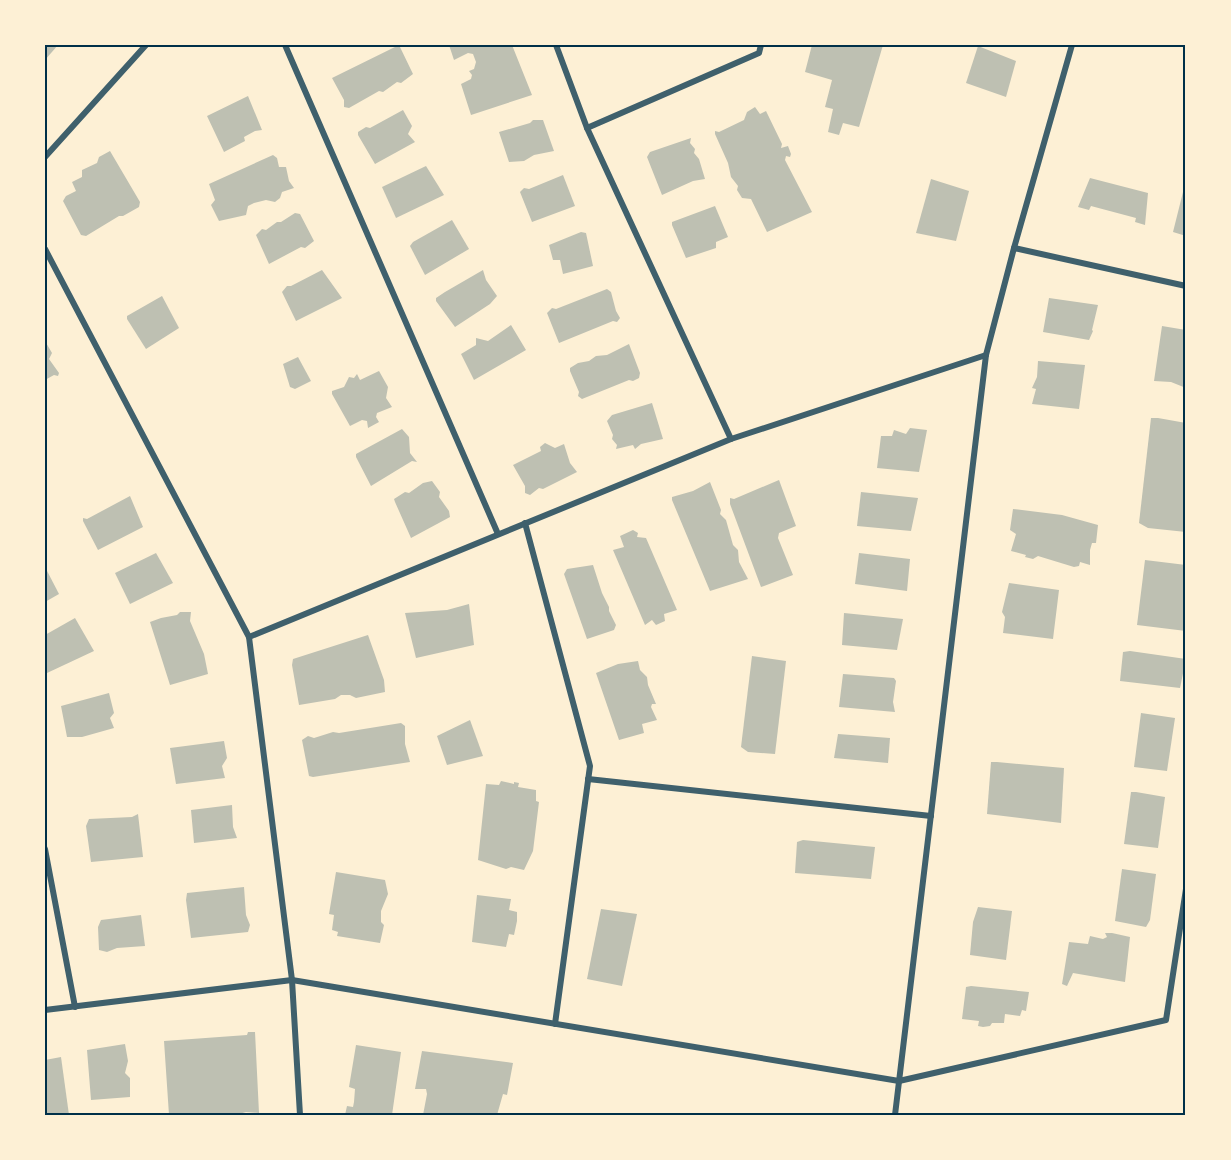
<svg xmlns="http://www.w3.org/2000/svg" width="1231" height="1160" font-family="Roboto,sans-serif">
	<rect width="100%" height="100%" fill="#fdf0d5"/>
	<g fill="#bec0b2">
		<polygon points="45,45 58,45 45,60"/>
		<polygon points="399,45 413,74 401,83 397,82 383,92 379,91 349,108 344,107 344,100 332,78"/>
		<polygon points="449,45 512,45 532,95 471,115 461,84 471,79 472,75 469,71 474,69 476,62 473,54 468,53 454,60"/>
		<polygon points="812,45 883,45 859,127 843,123 839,135 828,132 833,109 825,107 832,80 805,72"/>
		<polygon points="978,46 1016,61 1006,97 966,83"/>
		<polygon points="248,96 262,130 255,131 244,137 245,141 224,152 207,116"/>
		<polygon points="755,107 760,114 766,111 782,144 781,148 788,146 791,154 790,157 786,156 785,160 812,212 767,232 751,199 742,198 737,190 738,186 731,177 728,163 715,134 715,131 719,132 744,120 747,112"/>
		<polygon points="403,110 412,126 408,134 415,142 375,164 358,135 358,132 366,127 370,128"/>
		<polygon points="533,120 543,120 554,151 534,155 524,161 509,162 499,132 530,123"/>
		<polygon points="691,138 690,143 695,149 694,153 699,159 705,179 693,181 662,195 647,157 650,152"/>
		<polygon points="110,151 140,202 139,207 123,216 119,216 86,236 81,235 63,201 66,196 76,191 72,182 82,177 82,170 97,163 99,157"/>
		<polygon points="273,155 277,158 279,167 286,167 289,181 294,188 282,192 280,198 275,202 266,200 254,203 248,206 246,215 219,221 211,205 215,200 209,184"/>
		<polygon points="426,166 444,195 396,218 382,187"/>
		<polygon points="563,175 575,206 532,222 520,192 524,188 529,189"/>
		<polygon points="1090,178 1148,193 1145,225 1135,222 1136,218 1091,206 1089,210 1078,207"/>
		<polygon points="931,179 969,191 956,241 916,233"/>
		<polygon points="1183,192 1186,193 1186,236 1173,232"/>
		<polygon points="715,206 728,237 716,242 716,248 686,258 672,225 672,222"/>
		<polygon points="295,213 300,214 314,241 305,248 301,247 269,264 256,235 262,229 266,230 277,222 281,222"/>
		<polygon points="452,220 469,249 425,275 410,246 413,242"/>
		<polygon points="581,232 586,233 593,266 563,274 560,260 553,260 549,245"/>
		<polygon points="322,270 342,298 296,321 282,292 287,286 291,286"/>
		<polygon points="483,270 486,280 497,296 490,304 455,327 436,301 436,298 445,292"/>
		<polygon points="607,289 611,292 616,311 620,318 617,322 613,321 559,343 547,313 552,308 556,309"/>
		<polygon points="162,296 179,328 146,349 127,319 127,316"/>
		<polygon points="1049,298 1098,305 1092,330 1093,331 1089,340 1043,332"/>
		<polygon points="511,325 526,350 474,380 461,354 476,345 476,338 488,341"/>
		<polygon points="1162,326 1186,330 1186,388 1171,382 1154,381"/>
		<polygon points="45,341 52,353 49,359 59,373 58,376 54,375 45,380"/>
		<polygon points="629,344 640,373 639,378 633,381 629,380 582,399 578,396 579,392 570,371 570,368 578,363 589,361 596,356 607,355"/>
		<polygon points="298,357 311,381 295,389 290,387 283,364"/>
		<polygon points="1038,361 1085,365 1079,409 1032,404 1036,389 1032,388 1037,377"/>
		<polygon points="379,371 388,387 386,398 392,407 377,413 376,417 379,422 368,428 367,421 362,420 350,426 332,394 332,391 344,387 349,377 354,378 357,374 360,380"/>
		<polygon points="652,403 663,439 641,444 635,449 633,445 616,449 617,445 612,439 613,435 607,421 612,415"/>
		<polygon points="1151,418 1158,418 1186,423 1186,532 1148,528 1139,523"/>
		<polygon points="910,428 927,430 919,472 877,468 881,436 892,436 894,430 906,434"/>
		<polygon points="402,429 409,437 410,453 417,462 412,461 371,486 356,457 356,454"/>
		<polygon points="545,443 555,448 564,444 570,463 577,472 543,489 539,488 530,495 525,493 525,486 513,465 541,451 540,447"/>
		<polygon points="779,480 796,526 779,533 778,538 793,575 761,587 730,504 730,498 734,499"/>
		<polygon points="432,481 440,492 439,497 449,511 450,517 411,538 395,502 394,499 405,492 409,493 423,483"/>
		<polygon points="710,482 721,510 720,514 726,520 733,545 738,550 739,562 748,579 710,591 672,500 672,497 693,491"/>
		<polygon points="861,492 918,498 911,531 857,526"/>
		<polygon points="130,496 143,527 98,550 83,521 83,518 87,519"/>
		<polygon points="1013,509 1062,515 1098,525 1096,543 1092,543 1090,550 1090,565 1080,562 1079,566 1074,567 1038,556 1033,559 1025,557 1026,555 1011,551 1016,534 1010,530"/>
		<polygon points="633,530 638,533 637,537 646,538 677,610 664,614 665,621 656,625 652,620 645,625 613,550 624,547 620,536"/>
		<polygon points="156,553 173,583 130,604 115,573"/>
		<polygon points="859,553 910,559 907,591 855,584"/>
		<polygon points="1145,560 1186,565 1186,631 1137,625"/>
		<polygon points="593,565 602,593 609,607 609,611 616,625 614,630 587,639 564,574 567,569"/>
		<polygon points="45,567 59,594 45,602"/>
		<polygon points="1009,583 1059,590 1053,639 1003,633 1005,617 1002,612"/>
		<polygon points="469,604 474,645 416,658 405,613 447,610"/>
		<polygon points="180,612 191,612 190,621 204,654 208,674 170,685 150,622 161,618 177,615"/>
		<polygon points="844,613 903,619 897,650 842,645"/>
		<polygon points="75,618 94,651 47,673 45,669 45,635"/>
		<polygon points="368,635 384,680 385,692 356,698 350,695 341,695 335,699 299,705 292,665 293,659"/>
		<polygon points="1130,651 1186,659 1180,688 1120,681 1123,652"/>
		<polygon points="752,656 786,661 775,754 748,752 741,747"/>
		<polygon points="638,661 640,670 647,677 648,685 656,704 652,704 651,707 657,720 642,724 644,733 619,740 596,673 618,664"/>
		<polygon points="843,674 894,678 896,681 893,702 895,712 839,707"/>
		<polygon points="109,693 114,713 110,718 114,728 82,737 67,737 61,706"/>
		<polygon points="1141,713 1175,718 1167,771 1134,767"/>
		<polygon points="470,720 483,756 447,765 437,736"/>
		<polygon points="401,723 405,726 405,744 410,762 313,777 309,776 302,740 308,736 314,738 333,732 339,733"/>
		<polygon points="838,734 890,738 888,763 834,758"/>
		<polygon points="224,741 227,758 222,766 225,778 176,784 170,748"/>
		<polygon points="991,762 997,762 1064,768 1061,823 987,814"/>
		<polygon points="501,781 514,784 514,782 519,783 518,787 536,790 536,801 539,802 533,851 524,870 511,867 506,869 478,860 486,784 499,785"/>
		<polygon points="1131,792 1136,792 1165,797 1158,848 1124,844"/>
		<polygon points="232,805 233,827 237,838 194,843 191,810"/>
		<polygon points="138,814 143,857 91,862 86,826 89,819 132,817"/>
		<polygon points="803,840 875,847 871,879 795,873 797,842"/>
		<polygon points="1122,869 1156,874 1150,920 1146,927 1115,921"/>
		<polygon points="336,872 385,880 388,894 381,911 381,922 384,925 380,943 337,936 338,932 332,930 334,915 329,914"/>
		<polygon points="244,887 246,915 250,925 248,932 191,938 186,900 187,893"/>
		<polygon points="477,895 511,899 509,910 517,912 517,921 514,935 509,934 506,947 472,942"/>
		<polygon points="978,907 1012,911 1006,960 970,955 973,922"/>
		<polygon points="601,909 637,914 622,986 587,979"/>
		<polygon points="141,915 145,946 117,948 107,952 99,950 98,927 101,920"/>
		<polygon points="1105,933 1112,933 1130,937 1125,982 1073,973 1067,986 1062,984 1069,942 1088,944 1090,936 1103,939 1107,937"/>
		<polygon points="971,986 1029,992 1026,1011 1022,1010 1020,1016 1005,1014 1004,1023 992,1023 990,1026 983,1027 978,1026 979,1021 962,1019 966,987"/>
		<polygon points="248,1032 255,1032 259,1113 246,1112 235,1115 169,1115 164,1041 247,1035"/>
		<polygon points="125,1044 128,1061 125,1073 130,1078 130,1097 91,1100 87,1050"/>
		<polygon points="356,1045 401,1052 392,1115 345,1115 347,1106 353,1107 354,1102 355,1089 349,1087"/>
		<polygon points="422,1051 513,1063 507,1095 503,1094 497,1115 423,1115 427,1094 426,1089 415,1089"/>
		<polygon points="61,1057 69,1115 45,1115 45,1060"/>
	</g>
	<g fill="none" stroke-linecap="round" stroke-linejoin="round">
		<g stroke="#3f606c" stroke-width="6">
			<polyline points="285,45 498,534"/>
			<polyline points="556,45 587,128 731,439"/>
			<polyline points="587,128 759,53 761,45"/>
			<polyline points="45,157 146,45"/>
			<polyline points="1014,248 1186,286"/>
			<polyline points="45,249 249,637 292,980 300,1115"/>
			<polyline points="525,523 590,766 555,1024"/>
			<polyline points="249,637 731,439 986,355"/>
			<polyline points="588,779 931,816"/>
			<polyline points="45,849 75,1007"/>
			<polyline points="45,1010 292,980 899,1081 1166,1020 1186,889"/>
			<polyline points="895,1115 986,355 1014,248 1072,45"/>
		</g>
	</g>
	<rect width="1231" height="1160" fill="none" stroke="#fdf0d5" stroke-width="93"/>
	<rect x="46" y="46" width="1138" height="1068" fill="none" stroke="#003049" stroke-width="2"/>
</svg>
